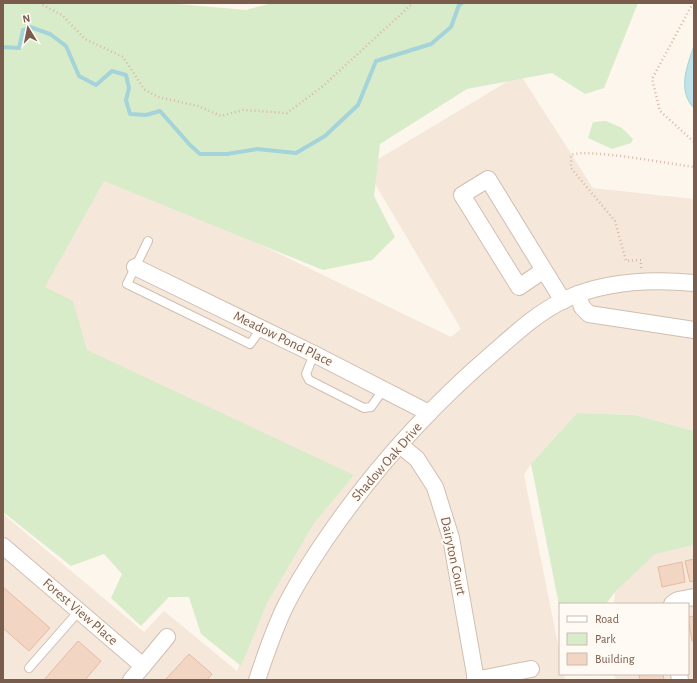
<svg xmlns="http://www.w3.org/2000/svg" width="697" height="683" font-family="'Alegreya Sans',sans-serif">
	<rect width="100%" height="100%" fill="#fdf6ec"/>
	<g fill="#f5e8da">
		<polygon points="520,74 593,188 694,199 694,431 635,415 577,413 531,464 524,475 560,654 560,674 564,674 565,680 3,680 3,514 144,632 164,611 237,671 266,603 14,318 92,163 451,337 461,329 365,167"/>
		<polygon points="694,545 694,680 616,680 614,674 688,674 688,604 614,604 615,592 655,553"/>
	</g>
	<g fill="#d8ecc9">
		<polygon points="3,3 167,3 246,10 272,3 638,3 604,88 585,94 552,73 467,89 380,144 374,196 395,237 372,260 323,270 104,181 45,287 73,301 87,350 354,475 314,523 267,603 241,666 201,634 189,597 169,597 141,626 111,598 122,574 104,554 71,566 3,512"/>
		<polygon points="606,121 622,128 633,139 631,143 612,149 588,138 593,122"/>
		<polygon points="577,413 635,415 694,431 694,545 655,554 615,592 606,604 560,604 560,610 531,464"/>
	</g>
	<path fill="#bfe3e8" stroke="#a5d3da" d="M694 46V108C677 91 687 66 694 46Z"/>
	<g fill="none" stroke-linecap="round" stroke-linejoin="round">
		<polyline stroke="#a5d3da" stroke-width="4" points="3,47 19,48 23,30 30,27 50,34 66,46 79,76 96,85 112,71 126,75 129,88 126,100 130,114 146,115 160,111 190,145 200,154 227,154 257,149 296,153 325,136 358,105 376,61 431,44 451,27 459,5 462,3"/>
	</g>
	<g fill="#f3d5c3" stroke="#e6bba3">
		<polygon points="694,559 694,581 690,582 685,561"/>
		<polygon points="682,562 685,582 662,587 658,567"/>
		<polygon points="3,587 50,628 29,651 3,628"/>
		<polygon points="694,616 694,641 692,641 688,617"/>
		<polygon points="78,641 101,661 85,680 44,680"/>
		<polygon points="189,654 212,674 207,680 165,680"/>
		<polygon points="644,674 663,674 664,680 640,680 639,675"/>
	</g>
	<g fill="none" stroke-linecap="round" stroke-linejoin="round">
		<defs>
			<g id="lane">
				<polyline points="148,241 127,284 250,344 261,329"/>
				<polyline points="314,354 306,374 309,380 364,408 371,407 383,390"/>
				<polyline points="29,668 79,611"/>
			</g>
			<g id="street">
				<polyline points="135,267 314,354 429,413"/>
				<polyline points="544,270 519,287 462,195 488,179 563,301"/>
				<polyline points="578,294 582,307 589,314 694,330"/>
				<polyline points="400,445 417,459 435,487 451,538 476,680"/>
				<polyline points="3,546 143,666 131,680"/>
				<polyline points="672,604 678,600 694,597"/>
				<polyline points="143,666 167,637"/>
				<polyline points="679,674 680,680"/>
				<path d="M257 680C265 656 273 632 284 609 296 584 311 561 326 539 373 470 430 407 493 353 515 334 537 313 564 300 604 281 650 279 694 283"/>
				<polyline points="475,680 531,669"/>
			</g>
		</defs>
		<use href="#lane" stroke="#d1beb0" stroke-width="10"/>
		<use href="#street" stroke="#d1beb0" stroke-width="18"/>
		<g stroke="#d9b8a5" stroke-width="2.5" stroke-dasharray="1 3" stroke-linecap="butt">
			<polyline points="39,3 62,15 85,39 123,57 144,89 158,97 198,106 221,116 243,110 287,113 323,86 413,3"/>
			<polyline points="693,3 652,79 660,111 694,142"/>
			<path d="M641 268V260L626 261 615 221 571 168V155C588 148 670 164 694 167"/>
		</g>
		<use href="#lane" stroke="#fff" stroke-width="8"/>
		<use href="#street" stroke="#fff" stroke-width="16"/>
	</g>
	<g text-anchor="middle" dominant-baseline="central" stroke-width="4" stroke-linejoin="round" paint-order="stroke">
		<g font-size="14" fill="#7a5c4d" stroke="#fffaf3">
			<text transform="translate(283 339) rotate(26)">Meadow Pond Place</text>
			<text transform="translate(387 462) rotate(-49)">Shadow Oak Drive</text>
			<text transform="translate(453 556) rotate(78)">Dairyton Court</text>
			<text transform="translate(80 612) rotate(41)">Forest View Place</text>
		</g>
	</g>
	<rect width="697" height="683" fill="none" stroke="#7a5c4d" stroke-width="8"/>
	<rect x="559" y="603" width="130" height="72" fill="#fffaf3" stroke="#cabbb1"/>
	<rect x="567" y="616" width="20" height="6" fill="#ffffff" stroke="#cabbb1"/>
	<text x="595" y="623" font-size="12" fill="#7a5c4d">Road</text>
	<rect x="567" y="633" width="20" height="12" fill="#d8ecc9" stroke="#cabbb1"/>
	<text x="595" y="643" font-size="12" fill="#7a5c4d">Park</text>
	<rect x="567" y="653" width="20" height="12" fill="#f3d5c3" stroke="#cabbb1"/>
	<text x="595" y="663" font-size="12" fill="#7a5c4d">Building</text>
	<g transform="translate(28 28) rotate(350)" stroke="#fffaf3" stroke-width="3" paint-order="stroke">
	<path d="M0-3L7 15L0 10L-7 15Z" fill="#7a5c4d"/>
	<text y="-6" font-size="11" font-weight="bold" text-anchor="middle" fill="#7a5c4d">N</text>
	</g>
</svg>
